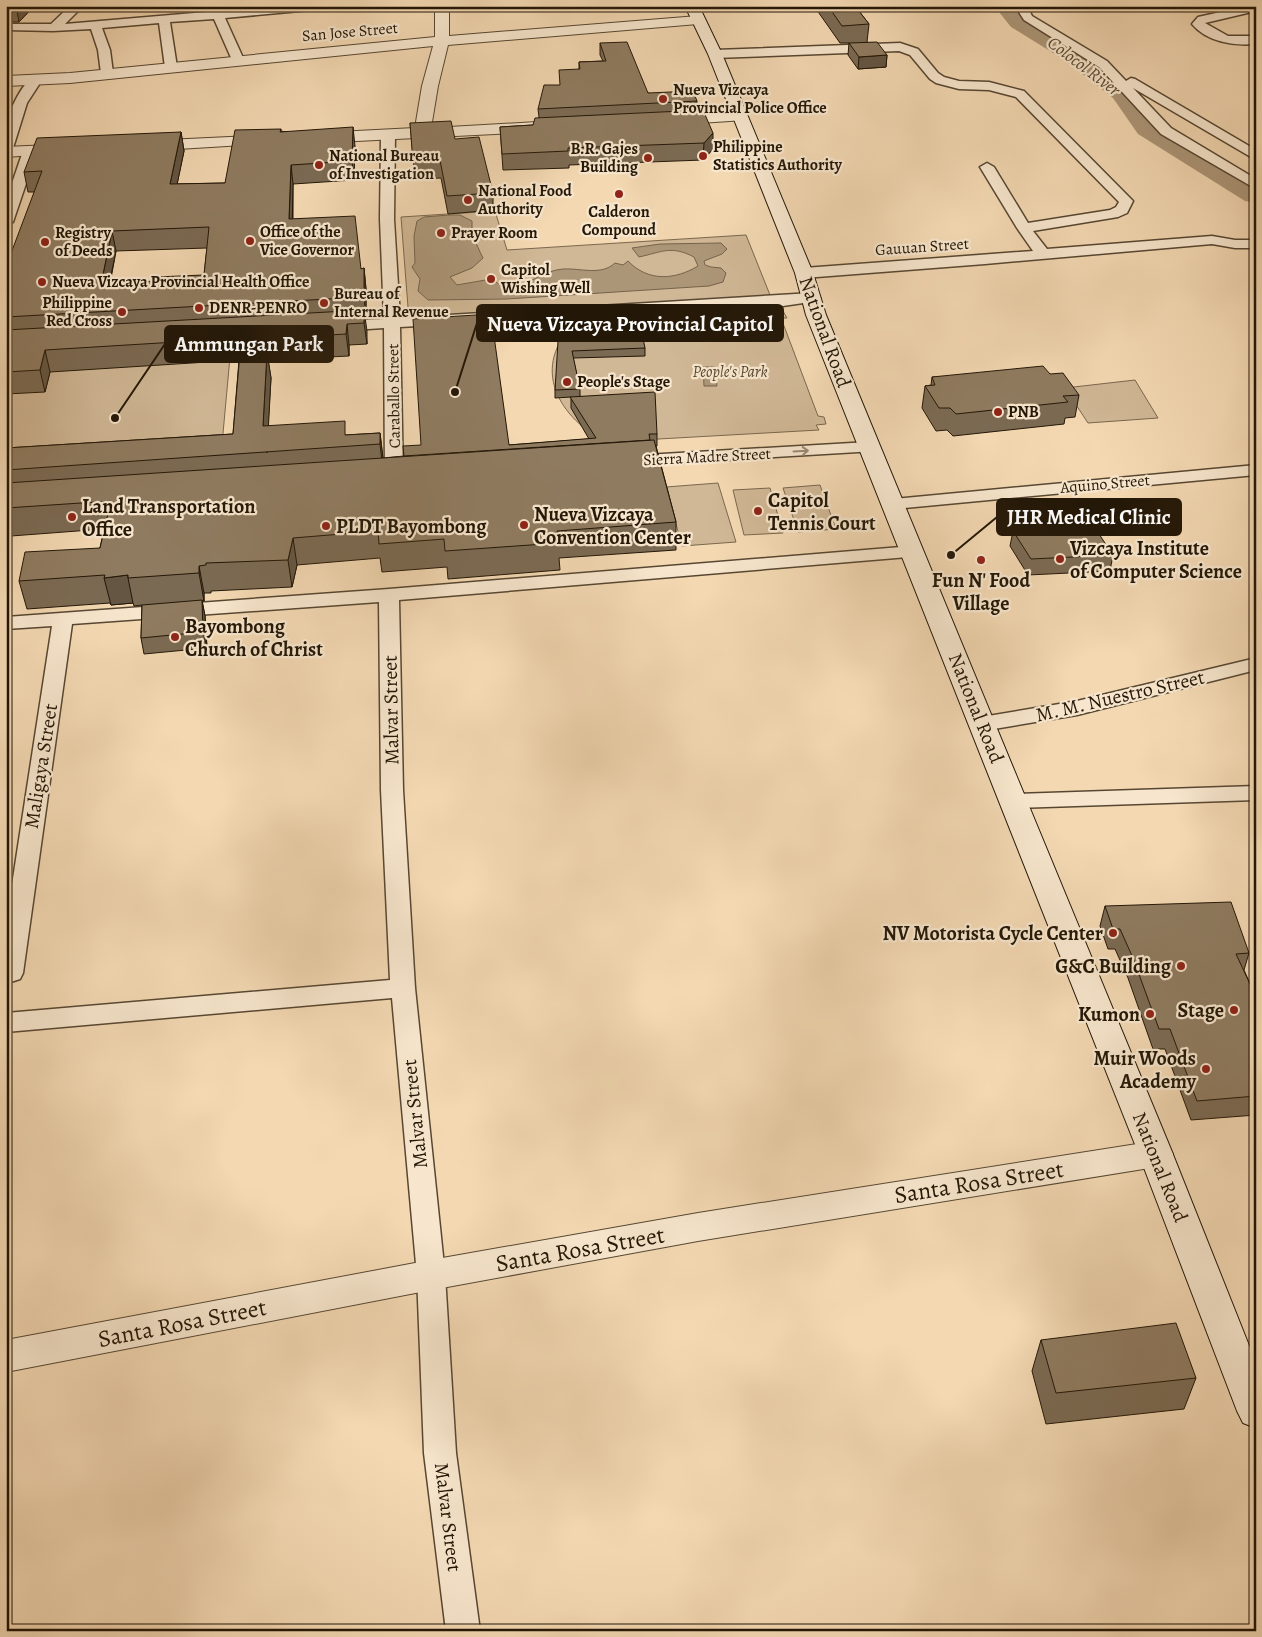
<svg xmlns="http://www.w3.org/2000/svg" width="1262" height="1637" font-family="Alegreya,serif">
	<rect width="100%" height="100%" fill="#f3d8b2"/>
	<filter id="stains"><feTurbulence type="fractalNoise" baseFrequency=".004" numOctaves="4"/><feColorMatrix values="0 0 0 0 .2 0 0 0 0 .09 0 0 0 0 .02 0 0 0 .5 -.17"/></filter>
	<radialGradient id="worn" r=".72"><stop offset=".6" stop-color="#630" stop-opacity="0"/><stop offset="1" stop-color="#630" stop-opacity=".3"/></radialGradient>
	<g fill="#d0b795" stroke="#7a674e">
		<polygon points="495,211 507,250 746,235 772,300 409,320 401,217"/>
		<path d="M771 306 775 311H783L787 318H781L818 416 824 417 826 424 816 425 819 430 605 442C553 413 530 362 580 318Z"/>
		<polygon points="231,346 219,477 6,492 6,358"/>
		<polygon points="1135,380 1158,418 1088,423 1065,388"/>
		<polygon points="718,483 736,542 682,546 666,487"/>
		<polygon points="820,485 836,529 798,532 783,488"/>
		<polygon points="770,488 783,533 744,535 733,490"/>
	</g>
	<g fill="#ac9678" stroke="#75634b">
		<path d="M449 215H460L472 221V237C477 243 479 251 483 258L472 268 450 277 457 285 491 279 505 288 512 289C528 284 546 270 563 269 581 268 601 276 615 263L623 265 628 261C648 282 675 280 698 266L694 257C671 245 662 252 639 257L632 248 660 244 721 243 727 249 722 254 704 261 705 265 711 267 721 268 726 273 723 282 709 286 507 299 428 300 418 291 420 279 412 267 415 263 414 236 417 221 424 217Z"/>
		<polygon points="703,367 715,367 717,386 704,386"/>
	</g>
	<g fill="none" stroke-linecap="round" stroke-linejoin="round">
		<polygon fill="#ac9678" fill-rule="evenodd" points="1000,6 1026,6 1025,11 1029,15 1086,49 1133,86 1158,122 1256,180 1256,203 1245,201 1138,134 1113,98 1066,61 1011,27 999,12"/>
		<defs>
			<g id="minor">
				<polygon points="70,6 83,6 65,24 278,6 328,6 322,9 225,18 244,60 238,64 232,60 214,19 170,22 177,67 171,71 165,67 159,23 102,28 110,50 113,73 107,77 101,73 98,50 91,29 53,31 6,30 6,24 51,24"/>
				<polygon points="1015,6 1027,6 1032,16 1107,61 1126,81 1131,78 1135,79 1256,150 1256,160 1133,88 1171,128 1256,179 1256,189 1161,134 1099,67 1024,20"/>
				<path d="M1248 6H1256V11L1205 23 1228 36H1256V44C1234 46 1207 42 1192 24L1198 17Z"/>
				<polygon points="900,43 918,49 938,73 944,77 959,81 989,82 1024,91 1133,201 1127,213 1118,217 1033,231 1047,249 1212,236 1235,240 1256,240 1256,248 1235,248 1212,244 985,264 804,278 799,276 796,273 799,270 804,268 1033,251 1017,228 980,167 987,163 994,167 1028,223 1110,210 1116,207 1119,202 1016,97 989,90 959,89 936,83 930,79 910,55 899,51 715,58 709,54 715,50"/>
				<path d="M36 76 42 80 27 103 13 148 6 152C6 143 5 132 7 123 9 111 23 80 36 76Z"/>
				<polygon points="388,131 395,135 394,219 400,318 812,293 817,295 820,298 817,301 783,306 400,327 403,477 400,481 394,482 388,481 385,477 384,328 337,331 331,329 329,326 331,323 337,321 384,319 380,219 381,135"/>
				<polygon points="30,147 37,151 13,222 6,226 6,201 23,151"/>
				<polygon points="869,442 875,443 878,447 875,451 628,466 622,465 619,461 622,457 628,456"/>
				<polygon points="1256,465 1256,475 894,509 888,508 885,504 888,500 894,499"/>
				<polygon points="913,546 920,548 922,552 920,556 399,600 403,790 415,988 445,1275 456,1453 480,1631 446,1631 424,1453 417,1275 392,998 6,1032 6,1013 390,980 381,790 379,602 72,624 23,973 20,979 11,982 6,981 6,924 52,626 6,629 6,617 389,589"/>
				<polygon points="1256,658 1256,670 1077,715 982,731 975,729 971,724 975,719 982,717 1077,701"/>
				<polygon points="1256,786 1256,800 1014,808 1006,806 1003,801 1006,796 1014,794"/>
			</g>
			<g id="tertiary">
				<polygon points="435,6 449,6 449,36 698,16 703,17 705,20 703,23 698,24 448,45 438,86 431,128 537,122 543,124 545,127 543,130 537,132 317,143 311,141 309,138 311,135 317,133 415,128 422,86 433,46 70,83 6,86 6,76 70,73 435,37"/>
				<polygon points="739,112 745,114 747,117 745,120 669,125 663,123 661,120 663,117 669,115"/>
				<polygon points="270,135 276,137 278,140 276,143 145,151 139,149 137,146 139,143 145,141"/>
				<polygon points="70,144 76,146 78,149 76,152 6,157 6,147"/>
				<polygon points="1156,1141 1168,1145 1173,1154 1168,1163 1156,1167 698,1241 431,1290 6,1372 6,1340 431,1260 698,1213"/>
			</g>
			<polygon id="secondary" points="685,6 699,6 722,54 813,273 826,315 1170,1147 1256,1363 1256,1428 1243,1423 1237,1411 1136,1147 806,315 795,273 708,54"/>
		</defs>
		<use href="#minor" stroke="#574732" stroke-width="3"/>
		<use href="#tertiary" stroke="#574732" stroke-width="2"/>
		<use href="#secondary" stroke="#231707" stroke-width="2"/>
		<use href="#minor" fill="#f7e6cd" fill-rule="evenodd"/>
		<use href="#tertiary" fill="#f7e6cd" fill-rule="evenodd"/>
		<use href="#secondary" fill="#f7e6cd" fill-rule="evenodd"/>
	</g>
	<g fill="#7b6a53" stroke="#231707" fill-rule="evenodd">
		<polygon points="6,6 34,6 19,22 9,22 12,32 6,39"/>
		<polygon points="814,6 855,6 869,24 867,42 887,55 886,67 858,69 848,55 849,43 840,43"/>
		<polygon points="600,43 648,93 697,101 697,110 713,149 703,160 569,165 569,168 503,170 500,127 533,125 539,117 538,109 560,85 579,69 579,62 603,61 600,55"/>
		<polygon points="410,123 455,139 493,193 493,210 448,214 441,178 415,179"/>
		<path d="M281 129V131L355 146 354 180 293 184V219L361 269 364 268 366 289V318H365L367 344 349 345V356L268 360 271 378 268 426 346 435 380 433 383 458 404 456 509 445 589 439 571 408V397L555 398V390L567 327 645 348V356L573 358 580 389V396L657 434V446H656L676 522V550L559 558 560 570 448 579 447 567 382 572 380 558 297 565 292 587 211 591V593H204V601H202L205 616 207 648 144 654 141 638 142 605 134 606 133 603 111 605 110 603 27 609 19 581 100 548 104 529 11 536 9 545H6V448L233 434 239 360 50 372 45 392 6 394V270L35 192H28L24 172 181 132 184 151 177 184 225 183ZM207 248 204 275 156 281 110 284 116 251Z"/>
		<polygon points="1050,374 1079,395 1075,417 1065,418 1064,424 953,436 947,430 936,431 922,408 925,386 931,385 932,377"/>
		<polygon points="1013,531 1113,555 1110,571 1028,575 1010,546"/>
		<polygon points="1105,906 1249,953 1244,970 1256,997 1256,1115 1191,1120 1165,1049 1153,1049 1128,978 1115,949 1108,949 1100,926"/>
		<polygon points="1041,1340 1196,1378 1184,1409 1046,1424 1032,1371"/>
	</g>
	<g fill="#645643" stroke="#231707">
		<polygon points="21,6 34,6 19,22 17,11"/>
		<polygon points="9,20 12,32 6,39 6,24"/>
		<polygon points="887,55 886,67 858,69 859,57"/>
		<polygon points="353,127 355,146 354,180 352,161"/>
		<polygon points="181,132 184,151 173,204 170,184"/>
		<polygon points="713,133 713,149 703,160 704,143"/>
		<polygon points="291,165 293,184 292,239 289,219"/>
		<polygon points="112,231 116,251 105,305 101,284"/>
		<polygon points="364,268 366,289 366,318 364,297"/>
		<polygon points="364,310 367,331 367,344 364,323"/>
		<polygon points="347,324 349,345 349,356 346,334"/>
		<polygon points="45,350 50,372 45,392 40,370"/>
		<polygon points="267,352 271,378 267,453 263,426"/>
		<polygon points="380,433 383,459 383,470 380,444"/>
		<polygon points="6,517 11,536 9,545 6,536"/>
		<polygon points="293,538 297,565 292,587 288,560"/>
		<polygon points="199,566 204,593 204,601 199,573"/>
		<polygon points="128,575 128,578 133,603 111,605 104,578"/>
		<polygon points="6,581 10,595 6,612"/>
		<polygon points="202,600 205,616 207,648 203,632"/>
	</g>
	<g fill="#8f7b60" stroke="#231707" fill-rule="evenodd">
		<polygon points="6,6 21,6 17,11 6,11"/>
		<polygon points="828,6 855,6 869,24 842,26"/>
		<polygon points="627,42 648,93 693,91 697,101 538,109 544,85 560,85 559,70 580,69 579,62 606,61 600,43"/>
		<polygon points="877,42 887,55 859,57 849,43"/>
		<polygon points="703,110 713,133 704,143 568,148 568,151 502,154 500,127 533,125 535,118"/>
		<polygon points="451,121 455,139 479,137 493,193 447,196 440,160 413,162 410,123"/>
		<path d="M353 127 352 161 291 165 289 219 355 216 361 269 364 268V297L6 317V270L13 248 42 171 24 172 37 138 181 132 170 184 225 183 235 130 281 129 280 132ZM209 227 204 275 155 277 156 281 101 284 112 231Z"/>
		<polygon points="364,310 364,323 347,324 346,334 242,340 242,338 45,350 40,370 6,372 6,330"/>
		<polygon points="491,314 509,445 596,438 570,397 655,392 657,434 649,434 650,440 404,456 403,446 421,445 413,319"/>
		<polygon points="638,315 645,348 572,351 580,389 555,390 559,325 566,325 567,327 569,319"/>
		<polygon points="241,341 267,352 263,426 345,421 345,435 380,433 380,444 6,470 6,448 233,434"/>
		<polygon points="1043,366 1050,374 1063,373 1079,395 1063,396 1068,402 956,414 950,408 939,408 925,386 935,385 932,377"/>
		<polygon points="654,440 676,522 557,531 559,543 445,551 444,539 379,544 378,531 293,538 288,560 206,563 206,565 199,566 199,573 128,578 128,575 104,578 105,575 19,581 25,552 100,548 111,501 6,508 6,483"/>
		<polygon points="1091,522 1113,555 1031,559 1013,531"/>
		<polygon points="202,600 203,632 141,638 142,605"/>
		<polygon points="1231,902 1249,953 1236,954 1256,997 1256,1096 1197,1101 1170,1029 1159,1029 1133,958 1120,929 1113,929 1105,906"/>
		<polygon points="1176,1323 1196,1378 1056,1393 1041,1340"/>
	</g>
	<defs><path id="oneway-shaft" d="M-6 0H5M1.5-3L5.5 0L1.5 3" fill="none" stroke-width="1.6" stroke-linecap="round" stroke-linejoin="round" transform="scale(1.25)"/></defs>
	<use stroke="#988974" href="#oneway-shaft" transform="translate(801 451) rotate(-3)"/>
	<g fill="#8f2418" stroke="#f7e6cd" stroke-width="2">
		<circle cx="663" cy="99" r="5"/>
		<circle cx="703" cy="156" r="5"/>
		<circle cx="648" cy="158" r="5"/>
		<circle cx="319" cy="165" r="5"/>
		<circle cx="619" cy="194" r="5"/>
		<circle cx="468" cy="200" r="5"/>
		<circle cx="441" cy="233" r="5"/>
		<circle cx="250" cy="241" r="5"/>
		<circle cx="45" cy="242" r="5"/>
		<circle cx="491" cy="279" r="5"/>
		<circle cx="42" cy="282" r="5"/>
		<circle cx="324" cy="303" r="5"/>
		<circle cx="199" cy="308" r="5"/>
		<circle cx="122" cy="312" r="5"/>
		<circle cx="567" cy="382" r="5"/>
		<circle cx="998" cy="412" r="5"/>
		<circle cx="758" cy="511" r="5"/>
		<circle cx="72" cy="517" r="5"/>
		<circle cx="524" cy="525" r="5"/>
		<circle cx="326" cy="526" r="5"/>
		<circle cx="1060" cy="559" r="5"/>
		<circle cx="981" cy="560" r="5"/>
		<circle cx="175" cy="637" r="5"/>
		<circle cx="1113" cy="933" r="5"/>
		<circle cx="1181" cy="966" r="5"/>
		<circle cx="1234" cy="1010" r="5"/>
		<circle cx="1150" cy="1014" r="5"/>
		<circle cx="1206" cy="1069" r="5"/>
	</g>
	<g text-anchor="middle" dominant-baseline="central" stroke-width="4.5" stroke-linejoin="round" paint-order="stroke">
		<g font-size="16" fill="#231707" stroke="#f7e6cd">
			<text transform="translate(350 32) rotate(-5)">San Jose Street</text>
			<text transform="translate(922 247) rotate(-4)">Gauuan Street</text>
			<text transform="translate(394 396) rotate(-91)">Caraballo Street</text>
			<text transform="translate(707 457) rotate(-3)">Sierra Madre Street</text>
			<text transform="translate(1105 484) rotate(-5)">Aquino Street</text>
		</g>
		<g font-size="16" font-weight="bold" fill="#231707" stroke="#f7e6cd" text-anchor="start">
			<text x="673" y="90">Nueva Vizcaya<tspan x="673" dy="18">Provincial Police Office</tspan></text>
			<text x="713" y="147">Philippine<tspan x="713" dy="18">Statistics Authority</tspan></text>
			<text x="638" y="149" text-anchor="end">B.R. Gajes<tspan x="638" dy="18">Building</tspan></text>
			<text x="329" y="156">National Bureau<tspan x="329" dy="18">of Investigation</tspan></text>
			<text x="478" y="191">National Food<tspan x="478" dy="18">Authority</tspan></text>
			<text x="619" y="212" text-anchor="middle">Calderon<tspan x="619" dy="18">Compound</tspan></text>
			<text x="260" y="232">Office of the<tspan x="260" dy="18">Vice Governor</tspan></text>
			<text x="55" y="233">Registry<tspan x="55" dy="18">of Deeds</tspan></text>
			<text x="451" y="233">Prayer Room</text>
			<text x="501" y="270">Capitol<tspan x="501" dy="18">Wishing Well</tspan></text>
			<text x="52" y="282">Nueva Vizcaya Provincial Health Office</text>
			<text x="334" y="294">Bureau of<tspan x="334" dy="18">Internal Revenue</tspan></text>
			<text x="112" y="303" text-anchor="end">Philippine<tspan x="112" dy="18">Red Cross</tspan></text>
			<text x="209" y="308">DENR-PENRO</text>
			<text x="577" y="382">People's Stage</text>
			<text x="1008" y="412">PNB</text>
		</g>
		<g font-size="16" font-style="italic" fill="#574732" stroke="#f7e6cd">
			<text x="730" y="372">People's Park</text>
		</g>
		<g font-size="18" font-style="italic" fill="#5a4a34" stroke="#f7e6cd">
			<text transform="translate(1084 66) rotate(37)">Colocol River</text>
		</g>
		<g font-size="20" fill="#231707" stroke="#f7e6cd">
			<text transform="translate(825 332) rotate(70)">National Road</text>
			<text transform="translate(1120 696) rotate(-13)">M. M. Nuestro Street</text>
			<text transform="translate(976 708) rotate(68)">National Road</text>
			<text transform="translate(391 710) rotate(-91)">Malvar Street</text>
			<text transform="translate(41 766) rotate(-81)">Maligaya Street</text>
			<text transform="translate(415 1114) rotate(-96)">Malvar Street</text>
			<text transform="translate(1160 1167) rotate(68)">National Road</text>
			<text transform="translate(448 1517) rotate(83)">Malvar Street</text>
		</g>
		<g font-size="20" font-weight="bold" fill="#231707" stroke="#f7e6cd" text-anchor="start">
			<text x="768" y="500">Capitol<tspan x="768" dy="23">Tennis Court</tspan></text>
			<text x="82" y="506">Land Transportation<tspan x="82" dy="23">Office</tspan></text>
			<text x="534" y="514">Nueva Vizcaya<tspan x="534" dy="23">Convention Center</tspan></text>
			<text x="336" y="526">PLDT Bayombong</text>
			<text x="1070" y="548">Vizcaya Institute<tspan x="1070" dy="23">of Computer Science</tspan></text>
			<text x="981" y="580" text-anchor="middle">Fun N' Food<tspan x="981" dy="23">Village</tspan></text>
			<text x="185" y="626">Bayombong<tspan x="185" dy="23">Church of Christ</tspan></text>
			<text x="1103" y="933" text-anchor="end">NV Motorista Cycle Center</text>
			<text x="1171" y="966" text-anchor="end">G&amp;C Building</text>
			<text x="1224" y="1010" text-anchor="end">Stage</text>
			<text x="1140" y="1014" text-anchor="end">Kumon</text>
			<text x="1196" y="1058" text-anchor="end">Muir Woods<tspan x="1196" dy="23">Academy</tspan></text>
		</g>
		<g font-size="24" fill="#231707" stroke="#f7e6cd">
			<text transform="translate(979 1182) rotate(-9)">Santa Rosa Street</text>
			<text transform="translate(580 1249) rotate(-10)">Santa Rosa Street</text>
			<text transform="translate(182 1323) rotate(-11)">Santa Rosa Street</text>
		</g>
	</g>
	<path fill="none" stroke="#231707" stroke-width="2" d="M455 392L477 323M115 418L165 344M951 555L997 517"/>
	<g fill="#231707" stroke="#f7e6cd" stroke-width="2">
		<circle cx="455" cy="392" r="5"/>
		<circle cx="115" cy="418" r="5"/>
		<circle cx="951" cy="555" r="5"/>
	</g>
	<g fill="#231707" stroke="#231707" stroke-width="2">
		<rect x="477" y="305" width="306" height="36" rx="5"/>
		<rect x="165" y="326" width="168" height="36" rx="5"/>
		<rect x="997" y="499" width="184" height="36" rx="5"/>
	</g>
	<g font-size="21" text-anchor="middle" font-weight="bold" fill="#fff">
		<text x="630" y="331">Nueva Vizcaya Provincial Capitol</text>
		<text x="249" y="351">Ammungan Park</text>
		<text x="1089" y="524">JHR Medical Clinic</text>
	</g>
	<rect width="1262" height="1637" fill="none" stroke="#f3d8b2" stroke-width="25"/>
	<rect x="8" y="8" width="1247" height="1622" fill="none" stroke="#231707" stroke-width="2.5"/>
	<rect x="12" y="12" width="1237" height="1612" fill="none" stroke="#231707"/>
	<rect width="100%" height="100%" filter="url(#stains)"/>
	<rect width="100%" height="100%" fill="url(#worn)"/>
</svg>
